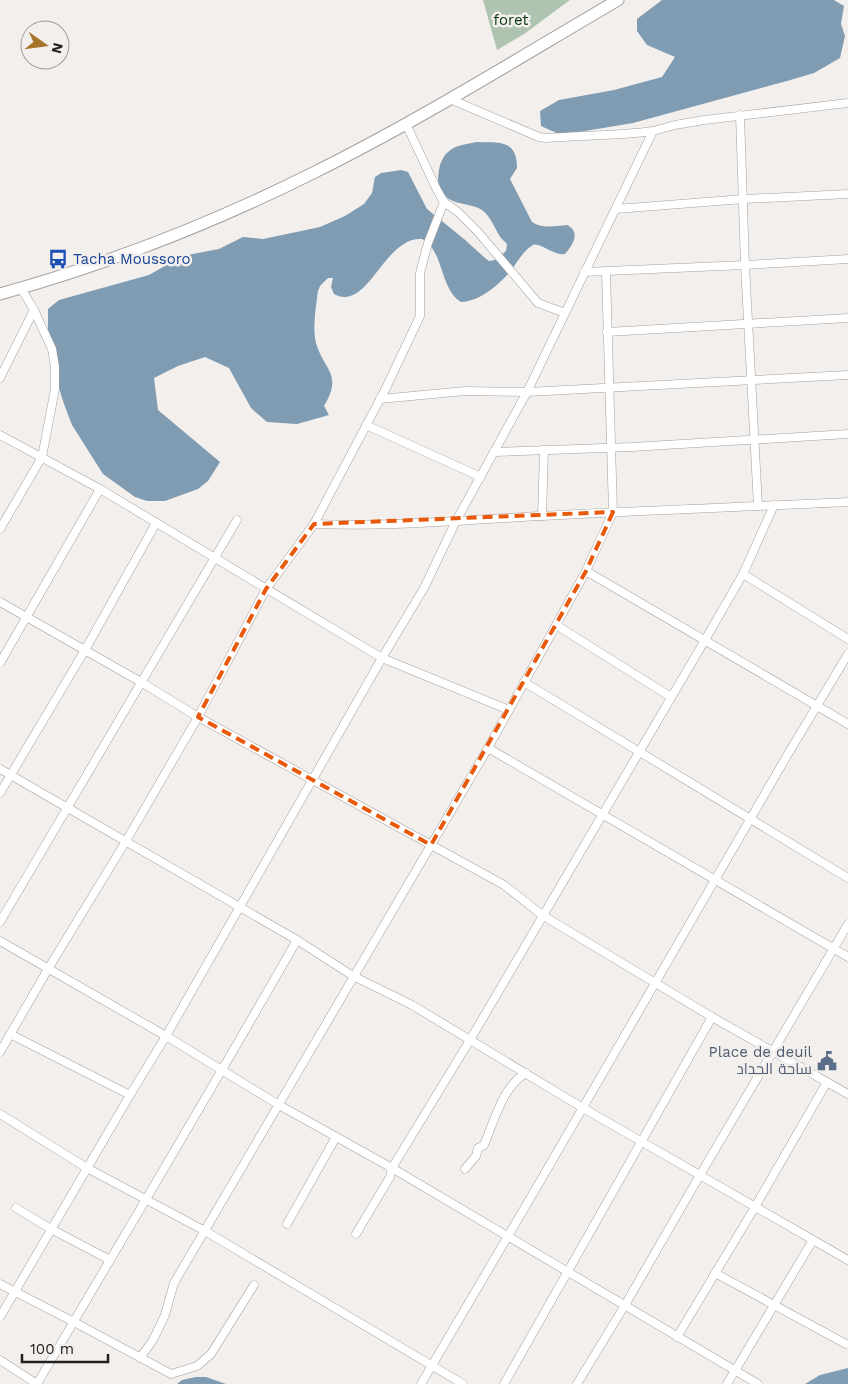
<svg xmlns="http://www.w3.org/2000/svg" width="848" height="1384" font-family="'Work Sans',Cairo,sans-serif">
	<rect width="100%" height="100%" fill="#f3efec"/>
	<polygon fill="#aec4b1" points="483,0 570,0 524,34 497,50"/>
	<g fill="#809cb2">
		<polygon points="662,0 834,0 844,6 841,24 845,36 840,58 814,73 787,81 633,123 561,135 541,126 540,111 559,100 614,90 662,77 675,57 647,45 637,31 637,19"/>
		<path d="M477 142C499 143 517 139 517 168L510 179 532 222C542 229 555 226 567 225 581 232 573 245 565 254 553 256 540 242 533 245 524 250 518 261 512 269 500 284 481 301 461 302 439 288 445 252 422 239 384 236 368 313 334 294L331 287 333 278H328L320 286 318 291C316 306 313 323 315 338 320 368 345 372 324 406L329 415 297 424 267 422 251 408 229 368 205 357 178 366 154 378 158 410 220 462 208 481 198 489 165 501H147L135 497 103 474 72 425 64 404 58 385 48 330V309L59 300 149 275 182 256 219 249 243 237 263 239 320 227 345 216 364 204 372 193 375 177 381 173 401 170 408 172 427 209 464 239 485 258 489 261 495 260 506 251 507 244C505 241 501 239 499 235 494 227 491 217 482 210 473 204 459 205 449 199 436 190 437 179 440 165 442 160 444 155 448 152 455 145 467 144 477 142Z"/>
		<polygon points="848,1368 848,1384 805,1384 820,1375"/>
		<polygon points="196,1377 206,1377 226,1384 177,1384 182,1380"/>
	</g>
	<g fill="none" stroke-linecap="round" stroke-linejoin="round">
		<defs>
			<g id="minor">
				<path d="M450 99 539 137 546 138C582 135 617 136 653 131"/>
				<polyline points="740,115 745,265 758,506"/>
				<polyline points="406,124 437,190 444,202 458,212 478,232 538,303 565,313"/>
				<polyline points="616,209 744,199 848,194"/>
				<polyline points="584,272 745,265 848,259"/>
				<polyline points="607,332 848,318"/>
				<polyline points="0,378 34,310 21,288"/>
				<polyline points="380,399 465,391 527,392 848,375"/>
				<polyline points="366,425 481,477"/>
				<polyline points="0,435 100,489 382,658 509,710"/>
				<polyline points="494,452 632,447 848,434"/>
				<polyline points="542,516 544,450"/>
				<polyline points="314,524 385,390 420,316 420,273 428,243 444,202"/>
				<polyline points="0,529 42,457 55,389 55,367 52,349 34,310"/>
				<polyline points="586,571 848,724"/>
				<polyline points="743,574 848,639"/>
				<polyline points="0,602 141,682 198,717 504,885 542,915 712,1017 848,1094"/>
				<polyline points="556,625 671,697"/>
				<polyline points="0,663 100,489"/>
				<polyline points="524,682 848,878"/>
				<polyline points="488,748 848,957"/>
				<polyline points="0,769 297,940 353,976 412,1005 583,1108 848,1260"/>
				<polyline points="0,793 85,650 156,523"/>
				<polyline points="0,922 237,520"/>
				<polyline points="0,941 166,1036 279,1105 392,1168 758,1384"/>
				<polyline points="10,1034 130,1095"/>
				<path d="M0 1052 48 969 126 841 198 717 266 589 314 524C390 527 466 520 541 516 643 510 746 507 848 502"/>
				<polyline points="0,1114 87,1168 205,1231 463,1384"/>
				<path d="M465 1169 476 1156 478 1148 484 1145C494 1122 502 1087 526 1073"/>
				<polyline points="16,1208 51,1229 110,1260"/>
				<polyline points="287,1224 336,1137"/>
				<polyline points="356,1234 390,1177 392,1168 470,1040 705,640 743,574 774,505"/>
				<polyline points="715,1273 846,1344"/>
				<polyline points="0,1284 74,1322 171,1374 197,1366 211,1354 254,1285"/>
				<polyline points="0,1317 130,1095 166,1036 382,658 424,588 456,521 527,392 653,131 675,125 704,120 848,103"/>
				<polyline points="677,1337 755,1207 827,1082"/>
				<polyline points="140,1358 153,1340 165,1315 174,1283 488,748 586,571 613,512 606,273"/>
				<polyline points="0,1360 37,1384"/>
				<path d="M37 1384C124 1236 212 1089 297 940"/>
				<polyline points="421,1384 538,1185 788,754 848,654"/>
				<polyline points="504,1384 712,1017"/>
				<polyline points="577,1384 625,1305 700,1175 848,924"/>
				<polyline points="727,1384 813,1240"/>
			</g>
			<path id="highway" d="M0 294C108 264 213 223 313 173 418 121 517 59 618 0"/>
		</defs>
		<use href="#minor" stroke="#a4a09e" stroke-width="9"/>
		<use href="#highway" stroke="#a4a09e" stroke-width="13"/>
		<use href="#minor" stroke="#fff" stroke-width="8"/>
		<use href="#highway" stroke="#fff" stroke-width="11"/>
	</g>
	<path fill="none" stroke="#e8590c" stroke-width="4" stroke-dasharray="10 6" stroke-linejoin="round" d="M613 512 586 571 431 845 198 717 266 589 314 524Z"/>
	<defs>
		<symbol id="bus-bare" viewBox="-9 -9 18 18"><path d="M-5-6H5V4H4V6H2V4H-2V6H-4V4H-5ZM-3.5-4V0h7V-4ZM-3.5 1.2v1.5H-2V1.2ZM2 1.2v1.5H3.5V1.2Z" fill="#1a4fb4" stroke="#f3efec" stroke-width="2.5" paint-order="stroke"/></symbol>
		<symbol id="civic-bare" viewBox="-9 -9 18 18"><path d="M-.6-6.5H3V-4.5H.6V-3L4-1V1h2V6H-6V1h2V-1L-.6-3ZM-1.2 2.5V6h2.4V2.5Z" fill="#5c6f8a" stroke="#f3efec" stroke-width="2.5" paint-order="stroke"/></symbol>
	</defs>
	<g fill-rule="evenodd">
		<use href="#bus-bare" x="44" y="245" width="28" height="28"/>
		<use href="#civic-bare" x="813" y="1047" width="28" height="28"/>
	</g>
	<g text-anchor="middle" dominant-baseline="central" stroke-width="5" stroke-linejoin="round" paint-order="stroke">
		<g font-size="15" fill="#083717" stroke="#f3efec">
			<text x="511" y="20">foret</text>
		</g>
		<g font-size="15" fill="#164399" stroke="#f3efec" text-anchor="start">
			<text x="73" y="259">Tacha Moussoro</text>
		</g>
		<g font-size="15" fill="#4e5e75" stroke="#f3efec" text-anchor="end">
			<text x="812" y="1052">Place de deuil<tspan x="812" dy="17">ساحة الحداد</tspan></text>
		</g>
	</g>
	<g transform="translate(45 45) rotate(104)"><circle r="24" fill="#f3efec" stroke="#9f9d9a"/>
	<path d="M0-4L9 19L0 12L-9 19Z" fill="#a6752a"/>
	<text y="-8" font-size="14" font-weight="bold" text-anchor="middle" fill="#222120">N</text>
	</g>
	<path d="M22 1354v8h86v-8" fill="none" stroke="#222120" stroke-width="2.5"/>
	<text x="30" y="1354" font-size="15" fill="#222120" stroke="#f3efec" stroke-width="4" paint-order="stroke">100 m</text>
</svg>
